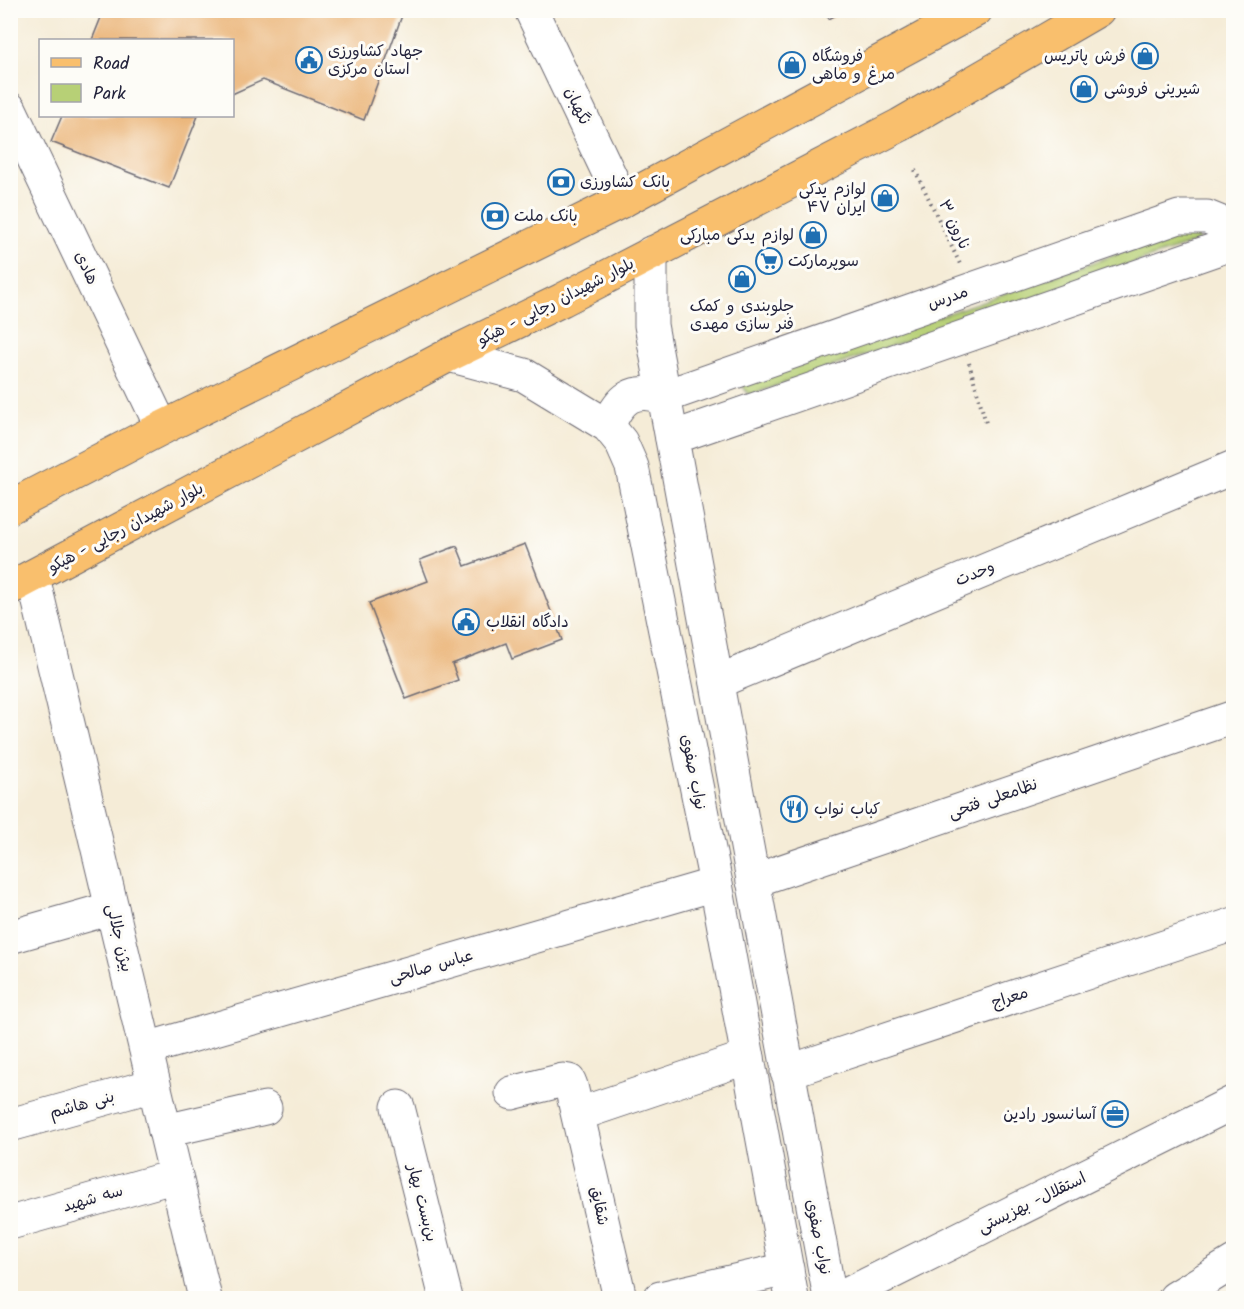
<svg xmlns="http://www.w3.org/2000/svg" width="1244" height="1309" font-family="Kalam,'Playpen Sans Arabic',sans-serif">
	<rect width="100%" height="100%" fill="#fdfcf7"/>
	<filter id="ink" filterUnits="userSpaceOnUse"><feTurbulence type="fractalNoise" baseFrequency=".0167" numOctaves="2"/><feDisplacementMap in="SourceGraphic" scale="12" xChannelSelector="R" yChannelSelector="G"/><feConvolveMatrix kernelMatrix="1 2 1 2 8 2 1 2 1" color-interpolation-filters="sRGB"/></filter>
	<filter id="wash" filterUnits="userSpaceOnUse"><feTurbulence type="fractalNoise" baseFrequency=".008" numOctaves="4" result="noise"/><feDisplacementMap in="SourceGraphic" scale="24" xChannelSelector="R" yChannelSelector="G"/><feGaussianBlur stdDeviation="1.35" result="paint"/><feColorMatrix in="noise" values="0 0 0 0 0 0 0 0 0 0 0 0 0 0 0 0 0 1.4 0 .05"/><feComposite in="paint" operator="in"/></filter>
	<g filter="url(#wash)">
		<rect width="100%" height="100%" fill="#f5ecd7"/>
		<polygon fill="#b7d076" stroke="#6c7958" stroke-width="1.5" points="1192,228 1199,241 749,395 742,385"/>
		<g id="blocks">
			<g fill="#eab274">
				<polygon points="104,10 404,10 364,120 263,80 232,94 232,40 92,40"/>
				<polygon points="824,10 845,10 829,19"/>
				<polygon points="62,116 198,116 169,188 51,142"/>
				<polygon points="525,544 562,640 512,659 506,643 452,664 458,680 406,699 369,603 428,581 420,560 457,546 465,566"/>
			</g>
		</g>
	</g>
	<g filter="url(#ink)">
		<use href="#blocks" fill-opacity="0" stroke="#6c6972" stroke-width="1.5"/>
		<g fill="none" stroke-linecap="round" stroke-linejoin="round">
			<defs>
				<g id="minor">
					<polyline points="531,10 622,201"/>
					<polyline points="10,109 162,428"/>
					<polyline points="651,253 651,325 830,1298"/>
					<polyline points="449,355 524,375 608,426 621,442 632,467 716,884 792,1298"/>
					<path d="M608 426C620 398 633 387 663 397L1179 217H1207L1234 228"/>
					<polyline points="672,438 1234,243"/>
					<polyline points="33,577 205,1298"/>
					<polyline points="717,682 1234,467"/>
					<polyline points="753,881 1234,717"/>
					<polyline points="10,937 112,908"/>
					<polyline points="146,1049 716,884"/>
					<polyline points="787,1072 1234,924"/>
					<polyline points="512,1093 563,1080 569,1081 571,1086 620,1298"/>
					<polyline points="398,1107 446,1298"/>
					<polyline points="579,1114 748,1057"/>
					<polyline points="10,1125 154,1085"/>
					<polyline points="165,1131 265,1108"/>
					<polyline points="10,1223 176,1176"/>
					<polyline points="660,1298 787,1269"/>
					<polyline points="840,1298 1234,1102"/>
					<polyline points="1175,1298 1234,1262"/>
				</g>
				<g id="major">
					<polyline points="10,507 162,428 622,201 976,10"/>
					<polyline points="10,588 449,355 562,300 900,125 1098,10"/>
				</g>
			</defs>
			<use href="#minor" stroke="#6c6972" stroke-width="35"/>
			<use href="#major" stroke="#6c6972" stroke-width="35"/>
			<g stroke="#6c6972" stroke-width="4" stroke-dasharray="1.5 4.5" stroke-linecap="butt">
				<polyline points="915,170 960,264"/>
				<polyline points="969,363 986,423"/>
			</g>
			<use href="#minor" stroke="#fff" stroke-width="33"/>
			<use href="#major" stroke="#f9bf6d" stroke-width="33"/>
		</g>
	</g>
	<defs>
		<symbol id="shop-ring" viewBox="-11 -11 22 22"><circle r="9.5" fill="#fdfcf7" stroke="#1f6fb2" stroke-width="1.5"/><path d="M-5-2.5h2.3a2.7 3.5 0 0 1 5.4 0H5L5.5 6h-11ZM-1.5-2.5h3a1.5 2.3 0 0 0-3 0Z" fill="#1f6fb2"/></symbol>
		<symbol id="civic-ring" viewBox="-11 -11 22 22"><circle r="9.5" fill="#fdfcf7" stroke="#1f6fb2" stroke-width="1.5"/><path d="M-.6-6.5H3V-4.5H.6V-3L4-1V1h2V6H-6V1h2V-1L-.6-3ZM-1.2 2.5V6h2.4V2.5Z" fill="#1f6fb2"/></symbol>
		<symbol id="bank-ring" viewBox="-11 -11 22 22"><circle r="9.5" fill="#fdfcf7" stroke="#1f6fb2" stroke-width="1.5"/><path d="M-6-4H6V4H-6ZM0-2.3a2.3 2.3 0 1 0 0 4.6a2.3 2.3 0 1 0 0-4.6Z" fill="#1f6fb2"/></symbol>
		<symbol id="supermarket-ring" viewBox="-11 -11 22 22"><circle r="9.5" fill="#fdfcf7" stroke="#1f6fb2" stroke-width="1.5"/><path d="M-6-5.5h2.5l.6 2H6L4.5 2H-2.5L-4.4-4H-6ZM-1.5 3.2a1.3 1.3 0 1 0 .1 0ZM3 3.2a1.3 1.3 0 1 0 .1 0Z" fill="#1f6fb2"/></symbol>
		<symbol id="restaurant-ring" viewBox="-11 -11 22 22"><circle r="9.5" fill="#fdfcf7" stroke="#1f6fb2" stroke-width="1.5"/><path d="M-5-6h1v4h1v-4h1v4h1v-4h1v5L-1.5 .5V6h-2V.5L-5-1ZM5-6V6H3V1.5H1.5Q1.5-4 5-6Z" fill="#1f6fb2"/></symbol>
		<symbol id="office-ring" viewBox="-11 -11 22 22"><circle r="9.5" fill="#fdfcf7" stroke="#1f6fb2" stroke-width="1.5"/><path d="M-6-3h4V-5.5h4V-3h4V5H-6ZM-1-4.5V-3h2v-1.5ZM-6 0V1H6V0Z" fill="#1f6fb2"/></symbol>
	</defs>
	<g fill-rule="evenodd">
		<use href="#shop-ring" x="1130" y="41" width="30" height="30"/>
		<use href="#civic-ring" x="294" y="45" width="30" height="30"/>
		<use href="#shop-ring" x="777" y="50" width="30" height="30"/>
		<use href="#shop-ring" x="1069" y="74" width="30" height="30"/>
		<use href="#bank-ring" x="546" y="167" width="30" height="30"/>
		<use href="#shop-ring" x="870" y="183" width="30" height="30"/>
		<use href="#bank-ring" x="480" y="201" width="30" height="30"/>
		<use href="#shop-ring" x="798" y="220" width="30" height="30"/>
		<use href="#supermarket-ring" x="754" y="246" width="30" height="30"/>
		<use href="#shop-ring" x="727" y="264" width="30" height="30"/>
		<use href="#civic-ring" x="451" y="607" width="30" height="30"/>
		<use href="#restaurant-ring" x="779" y="794" width="30" height="30"/>
		<use href="#office-ring" x="1100" y="1099" width="30" height="30"/>
	</g>
	<g text-anchor="middle" dominant-baseline="central" stroke-width="6" stroke-linejoin="round" paint-order="stroke">
		<g font-size="16" fill="#22223b" stroke="#fdfcf7" text-anchor="start">
			<text x="328" y="51">جهاد کشاورزی<tspan x="328" dy="18">استان مرکزی</tspan></text>
			<text x="812" y="56">فروشگاه<tspan x="812" dy="18">مرغ و ماهی</tspan></text>
			<text x="1126" y="56" text-anchor="end">فرش پاتریس</text>
			<text x="1104" y="89">شیرینی فروشی</text>
			<text x="580" y="182">بانک کشاورزی</text>
			<text x="866" y="189" text-anchor="end">لوازم یدکی<tspan x="866" dy="18">ایران ۴۷</tspan></text>
			<text x="514" y="216">بانک ملت</text>
			<text x="794" y="235" text-anchor="end">لوازم یدکی مبارکی</text>
			<text x="788" y="261">سوپرمارکت</text>
			<text x="742" y="306" text-anchor="middle">جلوبندی و کمک<tspan x="742" dy="18">فنر سازی مهدی</tspan></text>
			<text x="486" y="622">دادگاه انقلاب</text>
			<text x="814" y="809">کباب نواب</text>
			<text x="1096" y="1114" text-anchor="end">آسانسور رادین</text>
		</g>
		<g font-size="16" fill="#22223b" stroke="#fdfcf7">
			<text transform="translate(577 106) rotate(65)">نگهبان</text>
			<text transform="translate(954 225) rotate(65)">نارون ۳</text>
			<text transform="translate(86 268) rotate(65)">هادی</text>
			<text transform="translate(948 298) rotate(-19)">مدرس</text>
			<text transform="translate(556 302) rotate(-27)">بلوار شهیدان رجایی - هپکو</text>
			<text transform="translate(126 528) rotate(-28)">بلوار شهیدان رجایی - هپکو</text>
			<text transform="translate(975 574) rotate(-23)">وحدت</text>
			<text transform="translate(693 772) rotate(79)">نواب صفوی</text>
			<text transform="translate(993 799) rotate(-19)">نظامعلی فتحی</text>
			<text transform="translate(119 938) rotate(77)">بیژن جلالی</text>
			<text transform="translate(431 967) rotate(-16)">عباس صالحی</text>
			<text transform="translate(1010 998) rotate(-18)">معراج</text>
			<text transform="translate(82 1105) rotate(-15)">بنی هاشم</text>
			<text transform="translate(93 1199) rotate(-16)">سه شهید</text>
			<text transform="translate(422 1203) rotate(76)">بن‌بست بهار</text>
			<text transform="translate(1032 1203) rotate(-26)">استقلال- بهزیستی</text>
			<text transform="translate(599 1206) rotate(78)">شقایق</text>
			<text transform="translate(818 1237) rotate(79)">نواب صفوی</text>
		</g>
	</g>
	<rect width="1244" height="1309" fill="none" stroke="#fdfcf7" stroke-width="36"/>
	<rect x="39" y="39" width="195" height="78" fill="#fdfcf7" stroke="#a5a5ac" stroke-width="1.5"/>
	<rect x="51" y="58" width="30" height="9" fill="#f9bf6d" stroke="#a5a5ac" stroke-width="1.5"/>
	<text x="93" y="69" font-size="18" fill="#22223b">Road</text>
	<rect x="51" y="84" width="30" height="18" fill="#b7d076" stroke="#a5a5ac" stroke-width="1.5"/>
	<text x="93" y="99" font-size="18" fill="#22223b">Park</text>
</svg>
